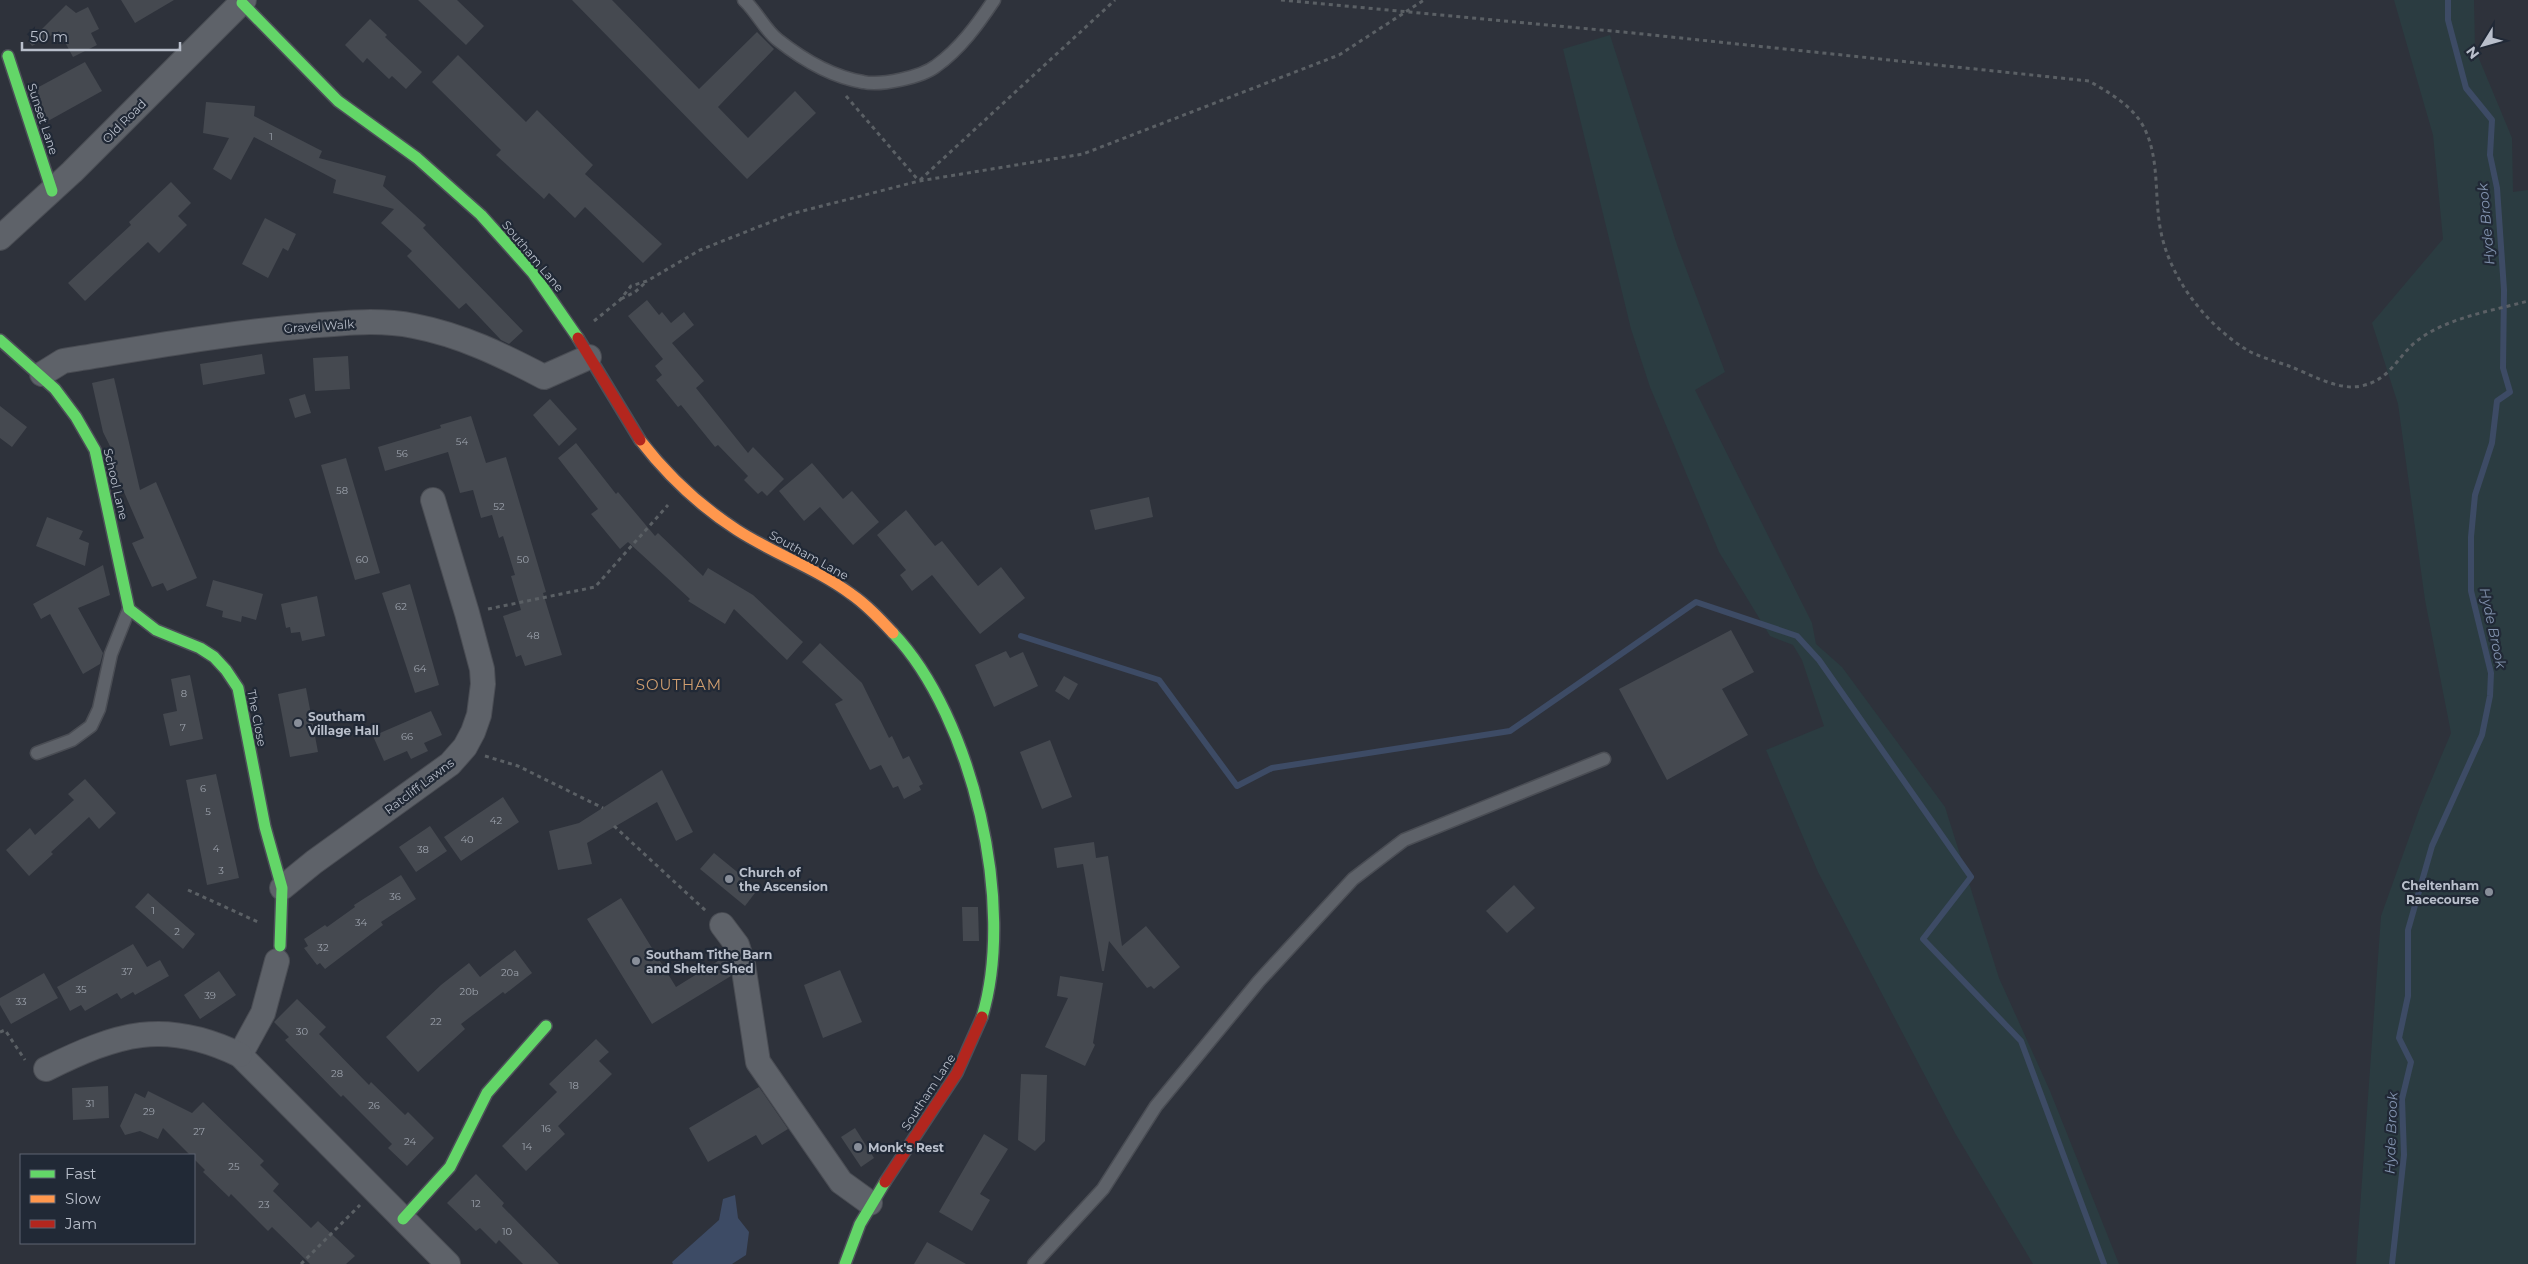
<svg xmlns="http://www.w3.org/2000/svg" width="2528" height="1264" font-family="Montserrat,sans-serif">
	<rect width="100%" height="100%" fill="#2e323b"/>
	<g fill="#2b3c41">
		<polygon points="2394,0 2474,0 2475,49 2512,138 2513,192 2528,190 2528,1264 2356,1264 2381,916 2420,807 2451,733 2425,600 2398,404 2372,323 2443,239 2433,135"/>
		<polygon points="1610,35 1677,245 1725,372 1695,390 1812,623 1816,644 1842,667 1945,807 1999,978 2050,1091 2119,1264 2033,1264 1955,1133 1818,872 1766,750 1824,726 1802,660 1793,645 1770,636 1719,552 1650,387 1631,329 1563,49"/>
	</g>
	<polygon fill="#3d4b65" points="735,1195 738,1218 749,1232 746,1255 732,1264 673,1264 672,1262 719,1220 723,1199"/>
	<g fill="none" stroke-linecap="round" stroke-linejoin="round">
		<g stroke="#3d4b65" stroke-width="6">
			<polyline points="1021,636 1159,680 1237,786 1272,768 1510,731 1696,602 1797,636 1819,660 1971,877 1923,939 2021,1041 2104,1264"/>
			<polyline points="2392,1264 2404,1155 2402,1099 2411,1062 2399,1038 2408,996 2408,930 2432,846 2482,735 2490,696 2491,673 2471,591 2471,537 2475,495 2492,443 2497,401 2510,392 2503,368 2504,290 2497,188 2490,155 2492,120 2466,88 2448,20 2448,0"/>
		</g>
	</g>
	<g fill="#454950">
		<polygon points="121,0 174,0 135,23"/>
		<polygon points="418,0 457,0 484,26 466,45"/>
		<polygon points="572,0 612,0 699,89 757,32 774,49 718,107 748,138 795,91 816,113 747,179"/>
		<polygon points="66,5 76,13 88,7 99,29 91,33 97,45 73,57 59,31 32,46 29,42"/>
		<polygon points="370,19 387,35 385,37 422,72 406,89 392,76 389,79 367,58 363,63 345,45"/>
		<polygon points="458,55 526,122 537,110 593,165 585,174 662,244 643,263 585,207 575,218 549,193 544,199 496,155 501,150 432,82"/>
		<polygon points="85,62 102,91 48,121 35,89"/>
		<polygon points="206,102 255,106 254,116 322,151 319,158 386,176 383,186 426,225 423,228 523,331 509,344 501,340 466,303 459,309 407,256 412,251 381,223 394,209 333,193 336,180 254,137 231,180 213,169 229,138 203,133"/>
		<polygon points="171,182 191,203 178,216 187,225 159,253 148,242 85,301 68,283 131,225 129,222"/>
		<polygon points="265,218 296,234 288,251 283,248 268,278 242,264"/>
		<polygon points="647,300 659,315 662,312 671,323 684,312 694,325 672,343 704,381 696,388 748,453 753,447 784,479 767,496 762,491 758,494 744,480 748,476 718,445 715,447 681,405 678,407 656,380 662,375 655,366 663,359 628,316"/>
		<polygon points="262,354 265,374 203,385 200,364"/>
		<polygon points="348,356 350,389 315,391 313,358"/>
		<polygon points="114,378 140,490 156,482 197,578 167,591 163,583 152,587 132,543 144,538 117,476 110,446 103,432 92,383"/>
		<polygon points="305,394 311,413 295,418 289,399"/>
		<polygon points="550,399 577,429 559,446 533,415"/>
		<polygon points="0,406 27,427 12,447 0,438"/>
		<polygon points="471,416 486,463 506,457 546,592 543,593 562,655 525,666 521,655 516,657 503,616 521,610 511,576 515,575 503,536 499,538 492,515 481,518 473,490 460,493 448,452 385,471 378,447 441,428 440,425"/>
		<polygon points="576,443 616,494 618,492 655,536 658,533 703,576 708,568 753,595 803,642 787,660 734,609 725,624 688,601 690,599 628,542 620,549 591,514 598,509 558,458"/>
		<polygon points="346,458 380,573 355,580 321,465"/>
		<polygon points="812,463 843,499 852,491 879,522 853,545 820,507 804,521 779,491"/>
		<polygon points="1149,497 1153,517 1095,530 1090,510"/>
		<polygon points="906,510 935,546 942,541 978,586 1001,567 1025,598 980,634 932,575 912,591 900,575 906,570 877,535"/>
		<polygon points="47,517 83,531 79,539 89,543 85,566 36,546"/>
		<polygon points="103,565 110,595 78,608 103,653 100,664 83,674 50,614 41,619 33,604"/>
		<polygon points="213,580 263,594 256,620 242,616 241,622 222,617 223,611 206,606"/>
		<polygon points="410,584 439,685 415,693 382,593"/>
		<polygon points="317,596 325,636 302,641 300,632 291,633 290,627 286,628 281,604"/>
		<polygon points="1731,630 1754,672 1722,689 1748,735 1667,780 1619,689"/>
		<polygon points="820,643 862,683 889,738 892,736 903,759 909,756 923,784 919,786 921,790 904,799 898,786 893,788 881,765 870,770 835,704 843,700 802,662"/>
		<polygon points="1006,651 1010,658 1023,652 1038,686 994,707 975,665"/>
		<polygon points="190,675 203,739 170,746 163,714 177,711 171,679"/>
		<polygon points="1064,676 1078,684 1069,700 1055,691"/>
		<polygon points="306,688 318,752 290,757 278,694"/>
		<polygon points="431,711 442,735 424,743 428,751 411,759 407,751 384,761 373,736"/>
		<polygon points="1050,740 1072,797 1042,809 1020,752"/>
		<polygon points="662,770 693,832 676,841 657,802 587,843 592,864 558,870 549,831 579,823"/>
		<polygon points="216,774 239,878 207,885 186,780"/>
		<polygon points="85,779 116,813 99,829 89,817 51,852 53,854 29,876 6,850 30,828 35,835 74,800 68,794"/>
		<polygon points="503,797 519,822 461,861 444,837"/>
		<polygon points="430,826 447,851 416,872 399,847"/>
		<polygon points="1094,842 1096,858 1108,856 1122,946 1146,926 1180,967 1154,989 1151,986 1147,988 1109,941 1104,971 1102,971 1083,864 1057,868 1054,848"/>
		<polygon points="714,853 758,889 745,906 700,869"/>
		<polygon points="401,875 416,899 381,922 383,925 325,969 320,963 317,965 304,948 308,946 304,939 325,925 327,927 355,907 354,905"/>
		<polygon points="1514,885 1535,908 1507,933 1486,911"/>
		<polygon points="148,893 195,934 183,949 135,907"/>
		<polygon points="621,898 676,987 726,956 731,976 652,1024 587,919"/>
		<polygon points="962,907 978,907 979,941 963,941"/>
		<polygon points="133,944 147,967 160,960 169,976 135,995 133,992 121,999 117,993 85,1011 81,1005 70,1011 57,987"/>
		<polygon points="515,950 532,973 505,994 503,992 461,1024 465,1029 418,1072 386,1037 441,985 469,963 480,977"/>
		<polygon points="840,970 862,1022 823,1038 804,985"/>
		<polygon points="219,971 236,995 200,1019 184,995"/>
		<polygon points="44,973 58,998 11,1024 0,1005 0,998"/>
		<polygon points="1060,976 1103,983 1093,1043 1095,1045 1085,1066 1045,1047 1068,998 1057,996"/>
		<polygon points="297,999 326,1027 319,1034 369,1085 371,1082 405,1115 408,1112 434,1138 407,1166 388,1148 392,1144 343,1095 341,1097 285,1040 289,1037 274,1022"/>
		<polygon points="596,1039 609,1052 599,1061 612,1074 558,1126 565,1134 526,1171 502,1146 557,1092 549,1084"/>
		<polygon points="1021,1074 1047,1075 1045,1141 1035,1151 1018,1140"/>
		<polygon points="108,1086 109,1118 73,1120 72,1088"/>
		<polygon points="759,1087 788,1129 762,1145 756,1135 708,1162 689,1128"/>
		<polygon points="148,1091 192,1113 203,1102 264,1161 260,1165 279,1184 273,1191 311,1228 318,1221 355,1256 346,1264 310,1264 272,1227 268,1231 231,1194 229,1197 203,1172 205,1170 194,1159 194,1155 190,1155 163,1128 158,1139 140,1131 125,1135 120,1126 135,1093 145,1098"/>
		<polygon points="855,1128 874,1158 861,1167 841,1137"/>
		<polygon points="984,1134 1008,1149 980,1194 990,1200 972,1231 939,1212"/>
		<polygon points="476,1174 504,1203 502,1206 559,1264 523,1264 499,1240 496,1244 480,1228 476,1231 447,1203"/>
		<polygon points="927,1242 966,1264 914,1264"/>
	</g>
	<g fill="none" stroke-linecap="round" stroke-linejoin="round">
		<defs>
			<g id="lane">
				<path d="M744 0C757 12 765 30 778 40 802 59 833 77 863 82 881 86 922 77 936 66 960 49 978 24 994 0"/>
				<polyline points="37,753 72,740 91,726 99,709 111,654 129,609"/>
				<polyline points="1034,1264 1103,1189 1156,1106 1259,981 1353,879 1404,840 1604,759"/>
			</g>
			<g id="street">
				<polyline points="0,238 72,172 244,0"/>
				<path d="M42 374 63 361C144 348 226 333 308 326 342 323 379 319 414 326 461 335 502 355 544 377L589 357"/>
				<polyline points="282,888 314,862 450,764 465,747 473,732 479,715 483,684 482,669 467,613 433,500"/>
				<polyline points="722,925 737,945 743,964 758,1062 841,1182 870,1203"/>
				<polyline points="277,961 263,1013 240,1055 448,1264"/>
				<path d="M46 1069C117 1034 164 1018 240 1055"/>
			</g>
			<g id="fast">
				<polyline points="242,3 338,101 417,158 481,215 533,273 578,338"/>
				<polyline points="8,56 52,191"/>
				<polyline points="0,340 55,389 76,417 95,450 129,609 156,630 200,648 214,657 226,670 238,688 265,827 282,888 280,946"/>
				<path d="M893 633C973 717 1016 906 982 1017"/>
				<polyline points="403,1219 450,1167 487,1093 546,1026"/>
				<polyline points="845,1264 860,1224 885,1182"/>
			</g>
			<path id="slow" d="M640 440C667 475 700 506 737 530 774 554 816 568 851 594 867 605 880 619 893 633"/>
			<g id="jam">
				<polyline points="578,338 640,440"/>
				<polyline points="885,1182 957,1073 982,1017"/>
			</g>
		</defs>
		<use href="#lane" stroke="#4a4d54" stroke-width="15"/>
		<use href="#street" stroke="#4a4d54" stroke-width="26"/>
		<use href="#fast" stroke="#4c4f58" stroke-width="14"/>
		<use href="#slow" stroke="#4c4f58" stroke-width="14"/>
		<use href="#jam" stroke="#4c4f58" stroke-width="14"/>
		<g stroke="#5b6065" stroke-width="3" stroke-dasharray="4 4" stroke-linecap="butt">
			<path d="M1281 0 1633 33 2089 81C2108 92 2130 104 2142 124 2160 155 2154 192 2160 227 2168 276 2205 324 2247 350 2259 357 2275 361 2289 366 2310 374 2338 391 2361 386 2391 380 2397 356 2418 340 2449 317 2492 311 2528 301"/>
			<polyline points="846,96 919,181"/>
			<polyline points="920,180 1115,0"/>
			<polyline points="621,299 635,292 645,283"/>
			<polyline points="594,321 620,300 631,286 647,281 700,250 791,214 919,181 1083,154 1339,55 1424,0"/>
			<polyline points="488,609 595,587 668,505"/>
			<polyline points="485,756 518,766 603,808"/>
			<polyline points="614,826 706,911"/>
			<polyline points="188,890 258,922"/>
			<polyline points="0,1032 5,1030 25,1060"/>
			<polyline points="301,1264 360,1205"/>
		</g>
		<use href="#lane" stroke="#5e6269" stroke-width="12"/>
		<use href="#street" stroke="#5e6269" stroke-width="24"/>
		<use href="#fast" stroke="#63d668" stroke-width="11"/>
		<use href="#slow" stroke="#ff974d" stroke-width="11"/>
		<use href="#jam" stroke="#b3261e" stroke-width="11"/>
	</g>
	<g fill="#888e99" stroke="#212936" stroke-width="2">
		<circle cx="298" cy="723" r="5"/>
		<circle cx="729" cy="879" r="5"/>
		<circle cx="2489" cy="892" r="5"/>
		<circle cx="636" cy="961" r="5"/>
		<circle cx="858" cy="1147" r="5"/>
	</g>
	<g text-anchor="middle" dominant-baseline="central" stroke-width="4.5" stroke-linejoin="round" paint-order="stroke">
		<g font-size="10" fill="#9ca2ac">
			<text x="271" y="136">1</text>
			<text x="462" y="441">54</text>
			<text x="402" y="453">56</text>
			<text x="342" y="490">58</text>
			<text x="499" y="506">52</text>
			<text x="362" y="559">60</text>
			<text x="523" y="559">50</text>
			<text x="401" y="606">62</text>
			<text x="533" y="635">48</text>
			<text x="420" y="668">64</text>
			<text x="184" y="693">8</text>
			<text x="183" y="727">7</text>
			<text x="407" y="736">66</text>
			<text x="203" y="788">6</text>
			<text x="208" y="811">5</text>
			<text x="496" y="820">42</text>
			<text x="467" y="839">40</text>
			<text x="216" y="848">4</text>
			<text x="423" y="849">38</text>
			<text x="221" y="870">3</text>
			<text x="395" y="896">36</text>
			<text x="153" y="910">1</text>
			<text x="361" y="922">34</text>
			<text x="177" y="931">2</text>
			<text x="323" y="947">32</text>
			<text x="127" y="971">37</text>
			<text x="510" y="972">20a</text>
			<text x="81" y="989">35</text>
			<text x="469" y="991">20b</text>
			<text x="210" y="995">39</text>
			<text x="21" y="1001">33</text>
			<text x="436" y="1021">22</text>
			<text x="302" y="1031">30</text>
			<text x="337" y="1073">28</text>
			<text x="574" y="1085">18</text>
			<text x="90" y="1103">31</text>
			<text x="374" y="1105">26</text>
			<text x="149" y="1111">29</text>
			<text x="546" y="1128">16</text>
			<text x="199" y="1131">27</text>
			<text x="410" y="1141">24</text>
			<text x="527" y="1146">14</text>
			<text x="234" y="1166">25</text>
			<text x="476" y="1203">12</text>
			<text x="264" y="1204">23</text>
			<text x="507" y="1231">10</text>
		</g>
		<g font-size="12" fill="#b9bfcb" stroke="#212936">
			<text transform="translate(43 119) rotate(72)">Sunset Lane</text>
			<text transform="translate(124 121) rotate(-45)">Old Road</text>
			<text transform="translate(533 256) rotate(50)">Southam Lane</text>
			<text transform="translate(319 326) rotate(-4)">Gravel Walk</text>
			<text transform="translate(116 484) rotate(77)">School Lane</text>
			<text transform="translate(809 555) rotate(29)">Southam Lane</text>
			<text transform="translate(257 718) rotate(79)">The Close</text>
			<text transform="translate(419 786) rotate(-37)">Ratcliff Lawns</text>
			<text transform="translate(928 1092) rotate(-57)">Southam Lane</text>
		</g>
		<g font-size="12" font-weight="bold" fill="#b9bfcb" stroke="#212936" text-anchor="start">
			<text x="308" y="716">Southam<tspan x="308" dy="14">Village Hall</tspan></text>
			<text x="739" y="872">Church of<tspan x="739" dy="14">the Ascension</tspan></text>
			<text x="2479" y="885" text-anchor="end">Cheltenham<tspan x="2479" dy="14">Racecourse</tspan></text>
			<text x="646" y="954">Southam Tithe Barn<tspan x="646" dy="14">and Shelter Shed</tspan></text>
			<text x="868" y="1147">Monk's Rest</text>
		</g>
		<g font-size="14" font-style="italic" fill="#8394b0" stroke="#212936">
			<text transform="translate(2486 224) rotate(-95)">Hyde Brook</text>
			<text transform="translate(2493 628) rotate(78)">Hyde Brook</text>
			<text transform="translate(2391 1133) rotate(-88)">Hyde Brook</text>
		</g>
		<g font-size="15" letter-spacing="1" fill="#d09e6f" stroke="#212936">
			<text x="679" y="684">SOUTHAM</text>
		</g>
	</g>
	<rect x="20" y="1154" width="175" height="90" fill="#212936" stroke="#5e6572"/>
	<rect x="30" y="1170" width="25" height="8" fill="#63d668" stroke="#5e6572"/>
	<text x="65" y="1179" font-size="15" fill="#b9bfcb">Fast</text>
	<rect x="30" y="1195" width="25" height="8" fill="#ff974d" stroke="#5e6572"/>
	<text x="65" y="1204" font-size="15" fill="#b9bfcb">Slow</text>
	<rect x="30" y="1220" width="25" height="8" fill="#b3261e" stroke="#5e6572"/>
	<text x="65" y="1229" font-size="15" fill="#b9bfcb">Jam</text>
	<g transform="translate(2483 45) rotate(233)" stroke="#212936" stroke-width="4" paint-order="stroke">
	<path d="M0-4L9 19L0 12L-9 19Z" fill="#b9bfcb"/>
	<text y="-8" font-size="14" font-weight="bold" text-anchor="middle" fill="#b9bfcb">N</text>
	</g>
	<path d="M22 42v8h158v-8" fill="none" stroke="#b9bfcb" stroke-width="2.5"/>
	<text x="30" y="42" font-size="15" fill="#b9bfcb" stroke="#212936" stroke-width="4" paint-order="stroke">50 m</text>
</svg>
